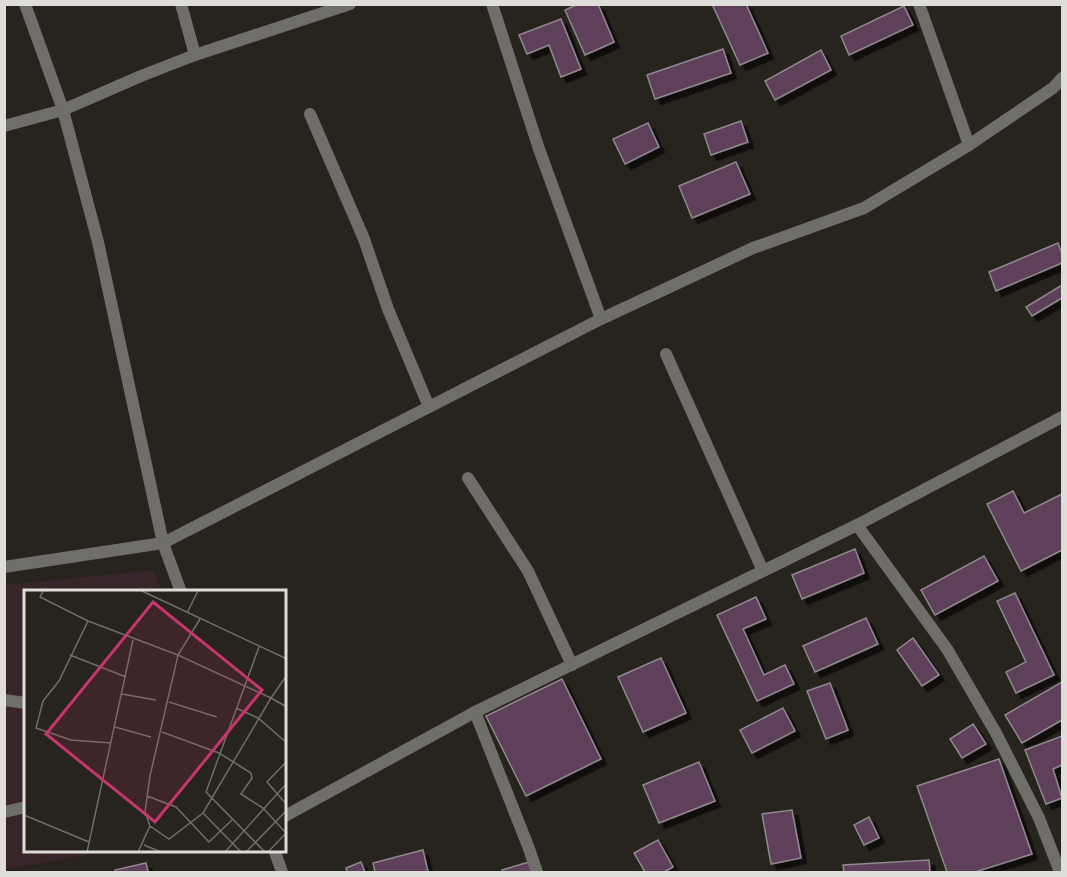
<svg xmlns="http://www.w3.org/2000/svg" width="1067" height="877" font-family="Quicksand,sans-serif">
	<defs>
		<filter id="shadow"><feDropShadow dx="5.5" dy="5.5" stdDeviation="0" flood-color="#0009"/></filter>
	</defs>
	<rect width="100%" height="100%" fill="#26241d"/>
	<polygon fill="#382529" points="154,570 162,592 26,592 26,852 103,852 8,869 4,857 4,585"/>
	<g fill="#5e3f5a" stroke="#8f888e" stroke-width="1.5" filter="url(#shadow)">
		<polygon points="578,4 598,4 614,42 585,55 565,10"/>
		<polygon points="712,4 746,4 768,53 740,65"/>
		<polygon points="904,6 913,25 849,55 841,36"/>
		<polygon points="561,19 581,69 561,77 549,45 527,54 519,35"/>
		<polygon points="723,49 731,73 655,99 647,75"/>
		<polygon points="821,50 831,70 775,100 765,81"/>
		<polygon points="741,121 748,142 711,155 704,134"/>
		<polygon points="648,123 659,147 625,164 613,139"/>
		<polygon points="736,162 750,194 692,218 679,186"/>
		<polygon points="1058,243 1062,254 1062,263 996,291 989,272"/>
		<polygon points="1062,285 1062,298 1032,316 1026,307"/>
		<polygon points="1013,491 1024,513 1062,494 1062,550 1021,571 987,504"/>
		<polygon points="855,549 864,573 802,599 792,575"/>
		<polygon points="984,556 998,581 935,615 921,590"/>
		<polygon points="1015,593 1054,675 1016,693 1006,672 1026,662 997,601"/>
		<polygon points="756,597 766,619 743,629 764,675 785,665 794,684 757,701 717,615"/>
		<polygon points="866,618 878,644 815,672 803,646"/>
		<polygon points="913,638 939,675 922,686 897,650"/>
		<polygon points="661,658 686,713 643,732 618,677"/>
		<polygon points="562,679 601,759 526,796 486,716"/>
		<polygon points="1062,682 1062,720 1022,743 1005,715"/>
		<polygon points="830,683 848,730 826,739 807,691"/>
		<polygon points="783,708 795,731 752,753 740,730"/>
		<polygon points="973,724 986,744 962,758 950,739"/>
		<polygon points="1062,736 1062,765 1053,769 1062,798 1046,804 1025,750"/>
		<polygon points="999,759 1032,854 975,872 947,872 917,786"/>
		<polygon points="699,762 715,801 659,823 643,785"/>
		<polygon points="792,810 801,858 771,864 762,814"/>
		<polygon points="869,817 879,838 864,845 854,825"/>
		<polygon points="658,840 673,867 664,872 645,872 634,853"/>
		<polygon points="423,850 428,872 375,872 373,863"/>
		<polygon points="929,860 930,872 844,872 843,865"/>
		<polygon points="361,862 365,872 347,872 346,868"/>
		<polygon points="529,862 532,872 503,872 502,870"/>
		<polygon points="146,863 148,872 115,872 115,870"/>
	</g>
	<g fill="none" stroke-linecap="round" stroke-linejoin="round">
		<g stroke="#706e6a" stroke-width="12">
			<polyline points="4,700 26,703"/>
			<polyline points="4,812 26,807"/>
		</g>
		<g stroke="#706e6a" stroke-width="12">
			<polyline points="25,4 63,110 98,242 163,543 601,319 753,248 864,208 969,145 1053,88 1062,78"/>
			<polyline points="181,4 195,55"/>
			<polyline points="492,4 539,149 601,319"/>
			<polyline points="919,4 969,145"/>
			<polyline points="310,114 364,239 388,309 429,407"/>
			<polyline points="4,126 63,110 141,76 195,55 350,4"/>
			<polyline points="666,354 763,571"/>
			<polyline points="468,478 528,571 572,665"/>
			<polyline points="857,525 947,649 996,733 1039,818 1060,872"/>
			<polyline points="4,567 163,543 181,592"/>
			<polyline points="475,712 528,846 537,872"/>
			<polyline points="285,816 475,712 857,525 1062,417"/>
			<polyline points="275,852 282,872"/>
		</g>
	</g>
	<g transform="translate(24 590)">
		<rect width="262" height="262" fill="#26241d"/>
		<path fill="none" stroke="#706e68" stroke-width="1.5" d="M19 1 16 7 64 31 154 65 176 29M118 1 263 69M163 23 174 1M64 31 35 91 19 111 12 138 47 150 87 153M235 57 182 202 241 262M46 65 102 87M263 85 247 108 179 223 145 249 126 236 121 222 126 186 154 65 247 108 263 117M98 104 132 110M145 112 193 127M212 118 234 128 263 153M91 137 127 147M138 142 195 163 227 183 228 188 217 204 239 218 262 243M263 171 243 192 263 215M0 179V216M123 206 152 217 185 252 208 230M179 223 217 262M0 225 65 252M120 255 137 262M63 262 109 50M114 262 126 236M201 262 263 193M222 262 263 220M244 262 263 242"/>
		<path fill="#c6366e" fill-opacity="0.15" stroke="#c6366e" stroke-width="3" d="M129 12 238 100 131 232 22 144Z"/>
		<rect width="262" height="262" fill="none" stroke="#deddd8" stroke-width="3"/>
	</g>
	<rect width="1067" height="877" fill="none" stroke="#deddd8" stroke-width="12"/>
</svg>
